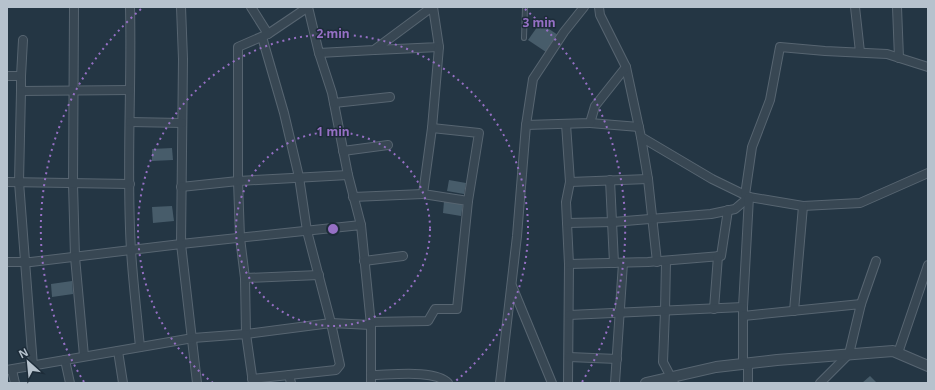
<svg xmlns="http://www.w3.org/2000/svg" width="935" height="390" font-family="'Noto Sans',sans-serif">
	<rect width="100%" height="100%" fill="#243644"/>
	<g fill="#475c6a">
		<polygon points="540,23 558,35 546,52 528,40"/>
		<polygon points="172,148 173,160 152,161 152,149"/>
		<polygon points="449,180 466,183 464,194 447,191"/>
		<polygon points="444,201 463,204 461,216 443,213"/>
		<polygon points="172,206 174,221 153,223 152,207"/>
		<polygon points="72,281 73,294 52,297 51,284"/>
		<polygon points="870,376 877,383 862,383"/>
	</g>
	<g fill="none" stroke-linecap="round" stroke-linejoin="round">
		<defs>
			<polyline id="service" points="524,38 525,7"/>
			<g id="minor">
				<polyline points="74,7 73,184 75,257 84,356"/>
				<path d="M130 7C132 88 126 169 131 250 133 282 137 315 140 347"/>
				<polyline points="181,7 183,59 181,244 361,225 371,325 371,383"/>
				<polyline points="251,7 268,34 308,7 319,53 374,50 432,7"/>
				<polyline points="855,7 860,52"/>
				<polyline points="897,7 899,58"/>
				<polyline points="262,37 284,113 299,177 307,231 331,323 246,334 245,278 240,238 238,181 238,47 268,34"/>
				<polyline points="375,50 439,47 433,7"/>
				<polyline points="319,53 332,93 348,175"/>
				<polyline points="626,67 641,137 712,179 749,197 803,206 860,203 928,173"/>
				<polyline points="7,76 21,76 21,91 130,90"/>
				<polyline points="21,76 23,40"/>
				<polyline points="21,91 19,182 33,366"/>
				<polyline points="334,103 390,97"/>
				<polyline points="130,122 182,123"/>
				<polyline points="590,123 639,127"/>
				<polyline points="566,124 570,182 566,202 569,264 568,383"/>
				<polyline points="526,125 533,79 564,32 584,7"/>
				<polyline points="432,128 479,133 468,201"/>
				<polyline points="641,137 648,179 657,262"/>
				<polyline points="343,151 388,145"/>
				<polyline points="610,180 614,263"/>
				<polyline points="7,182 130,184"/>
				<polyline points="570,182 648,179"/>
				<polyline points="181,187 238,181 348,175 361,225"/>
				<polyline points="745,195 752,147 770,100 780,47 825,51 887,54 928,67"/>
				<polyline points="353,197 423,194"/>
				<polyline points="567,223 613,222 711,214 735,209 749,197"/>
				<polyline points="364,261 403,256"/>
				<polyline points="666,261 665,311 663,362 674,383"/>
				<polyline points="7,262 31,262 181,244 197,383"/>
				<polyline points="569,264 648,262 721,256 728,210"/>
				<polyline points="245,278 319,275"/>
				<polyline points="512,286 552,383"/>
				<polyline points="861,304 876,261"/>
				<polyline points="743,307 749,197"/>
				<polyline points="714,309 718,256"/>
				<polyline points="794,311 803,206"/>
				<polyline points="569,315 743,307 743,364"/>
				<polyline points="743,316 861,304 849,354 820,383"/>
				<polyline points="371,322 428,321 435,309 457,309 468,201 423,194 432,128 439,47"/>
				<polyline points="118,351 123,383"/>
				<polyline points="898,353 928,265"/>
				<polyline points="569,357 617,359"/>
				<polyline points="65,360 70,383"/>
				<polyline points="748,364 748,383"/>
				<polyline points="7,370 193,338 246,334 253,383"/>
				<polyline points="12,370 15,383"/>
				<polyline points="289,375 291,383"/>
				<path d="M371 375C390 375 435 369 448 383"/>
				<polyline points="252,379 336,370 340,365 331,323 371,325"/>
				<polyline points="500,383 517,236 526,125 590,123 595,106 626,67 600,15 599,7"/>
				<polyline points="615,383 623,263"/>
			</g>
			<polyline id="tertiary" points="646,383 716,367 777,360 893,351 928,366"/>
		</defs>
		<use href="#service" stroke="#576571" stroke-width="6"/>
		<use href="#minor" stroke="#576571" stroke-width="10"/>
		<use href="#tertiary" stroke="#576571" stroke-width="12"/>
		<use href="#service" stroke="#384753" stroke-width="4"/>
		<use href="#minor" stroke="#384753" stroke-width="8"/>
		<use href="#tertiary" stroke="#384753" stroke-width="10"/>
	</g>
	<g fill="none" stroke="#9670c5" stroke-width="2" stroke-dasharray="2 4">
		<circle cx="333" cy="229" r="97"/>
		<path d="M213 383A195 195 0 1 1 453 383"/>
		<path d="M84 382A292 292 0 0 1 141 9M525 9A292 292 0 0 1 582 382"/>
	</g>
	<circle cx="333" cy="229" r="6" fill="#9670c5" stroke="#1d2c39" stroke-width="2"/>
	<g font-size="12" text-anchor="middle" font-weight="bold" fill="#9670c5" stroke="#1d2c39" stroke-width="3" stroke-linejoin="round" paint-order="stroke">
		<text x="539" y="27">3 min</text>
		<text x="333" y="38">2 min</text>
		<text x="333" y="136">1 min</text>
	</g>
	<rect width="935" height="390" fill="none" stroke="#b6c2cd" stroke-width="16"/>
	<g transform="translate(28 362) rotate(333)" stroke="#1d2c39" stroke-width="3" paint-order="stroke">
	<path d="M0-3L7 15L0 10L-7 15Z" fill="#b6c2cd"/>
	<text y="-6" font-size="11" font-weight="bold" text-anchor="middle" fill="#b6c2cd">N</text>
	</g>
</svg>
